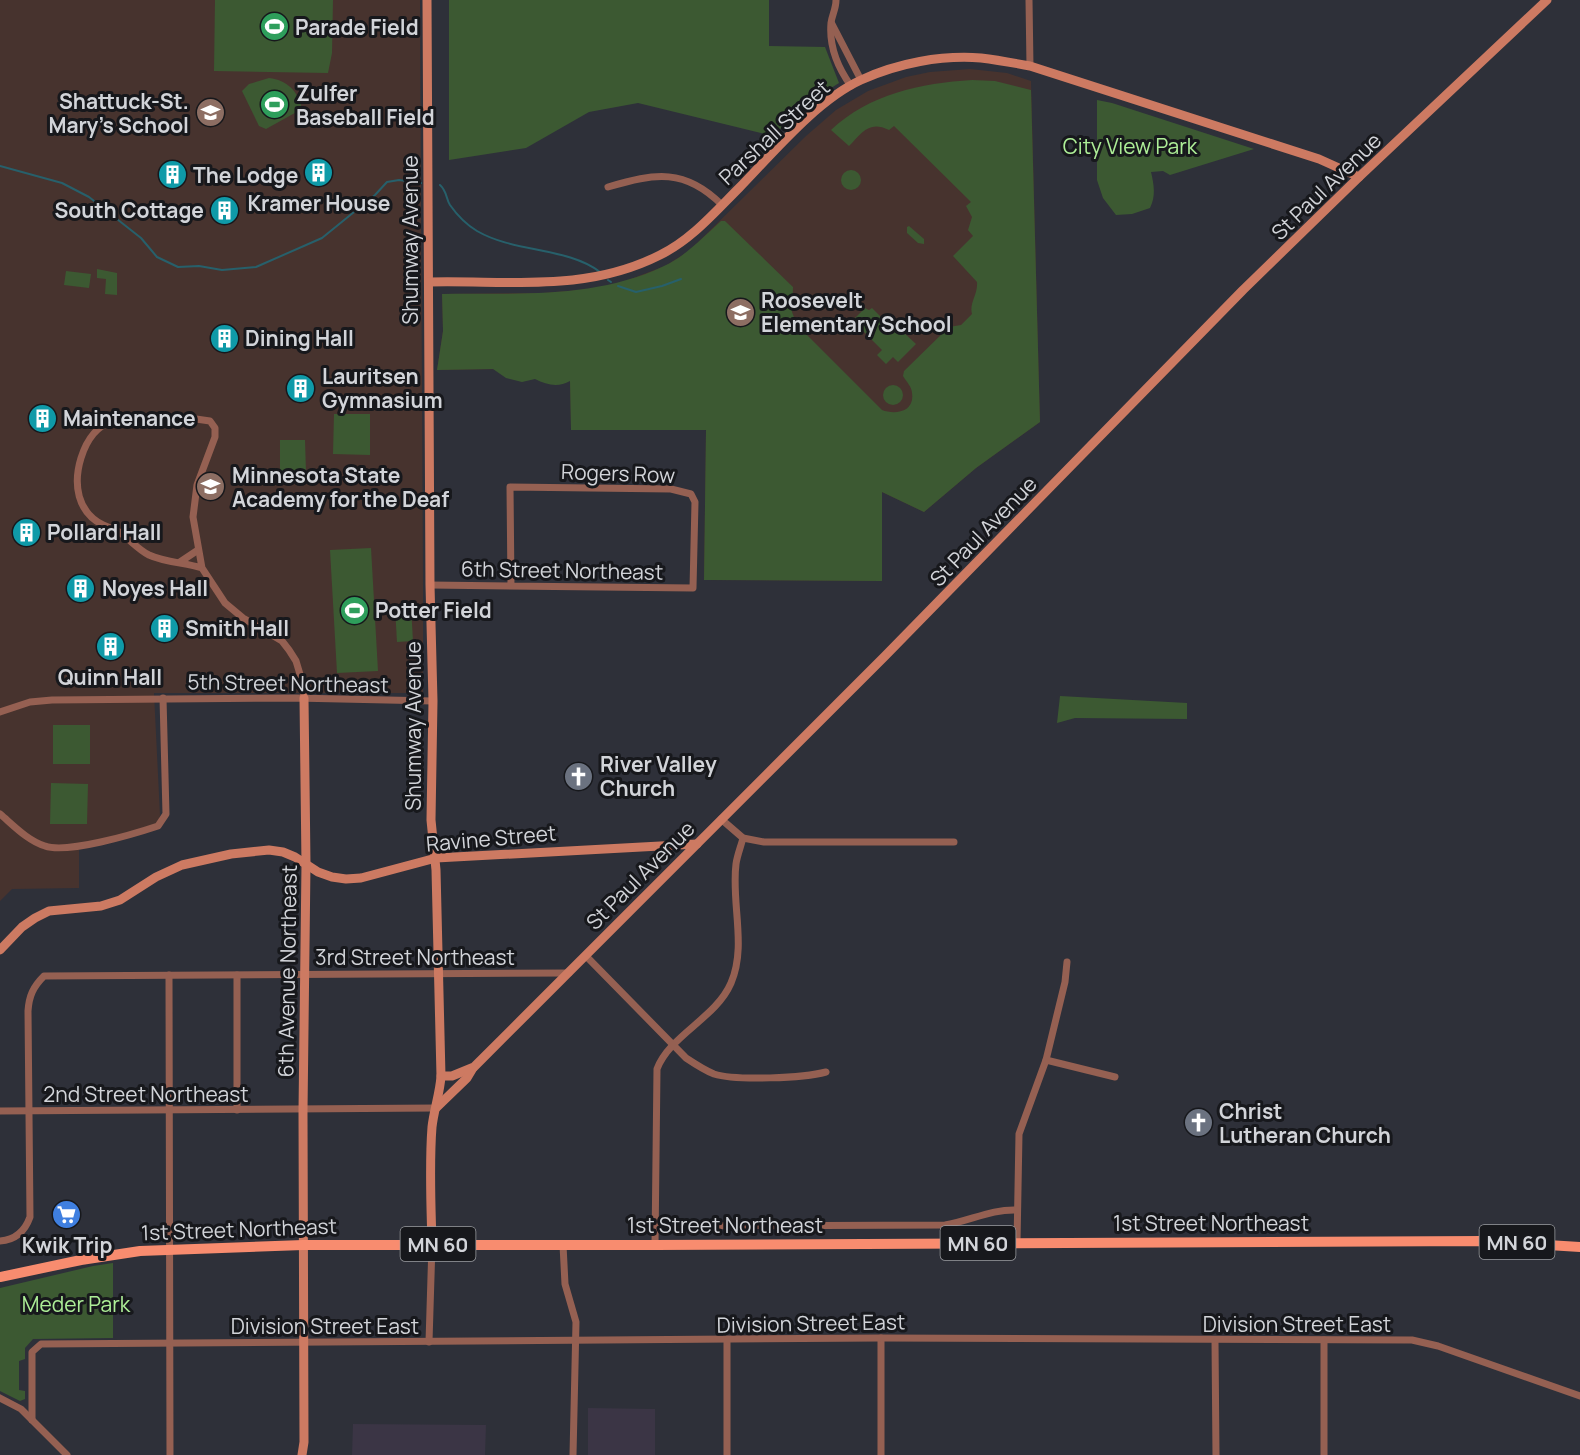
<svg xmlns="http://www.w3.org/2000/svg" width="1580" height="1455" font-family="Manrope,sans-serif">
	<rect width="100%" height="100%" fill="#2e3039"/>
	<g fill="#47332e">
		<polygon points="0,0 420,0 423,585 423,693 154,693 160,815 158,826 79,845 79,888 12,889 0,901"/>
		<polygon points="970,69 1007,73 1031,81 1040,422 976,468 924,512 882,492 882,581 704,580 706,430 571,430 570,368 437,370 443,331 442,294 543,293 592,289 620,283 665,266 689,251 806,136 836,110 868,91 906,77 930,72"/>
	</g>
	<g fill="#3b3545">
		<polygon points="588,1408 655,1409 655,1455 588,1455"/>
		<polygon points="353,1424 486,1425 485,1455 352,1455"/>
	</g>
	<g fill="#3c5932">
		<polygon points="215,0 333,0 332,53 328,73 214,71"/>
		<path d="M449 0H769V46L825 47 839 83C814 98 794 116 773 136L638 103 589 112 526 148 449 160Z"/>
		<path d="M269 78C287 80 298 91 302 109L266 129 259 126 242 91 249 84Z"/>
		<path d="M972 80 995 81 1031 90 1040 422 976 468 924 512 882 492V581L704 580 706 430H571L570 381C558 388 547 385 535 379L522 382 506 378 493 369 437 370 443 331 442 294C517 293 595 299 664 266 686 256 703 237 721 221H725L793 287 792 312 797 325 882 410C895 415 915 412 912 393 912 387 906 381 903 376L904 371 949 327 961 325 972 314C969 303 978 295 977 282L953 256 973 236 968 230 972 217 966 206 971 202 894 126 889 130C869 120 862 133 849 146L831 130C869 94 921 83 972 80Z"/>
		<path d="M1097 100 1112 103 1254 149 1170 175 1163 171 1151 172C1154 185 1156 196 1150 208L1132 214 1116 215 1103 198 1097 180Z"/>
		<circle cx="851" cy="180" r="10"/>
		<polygon points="909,226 924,239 924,244 918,243 907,233 907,227"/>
		<polygon points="97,269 117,273 117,295 105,294 106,279 97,278"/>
		<polygon points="66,271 91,274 89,288 64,285"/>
		<polygon points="865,308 869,310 872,308 890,326 892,324 900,333 902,331 916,344 898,362 893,357 886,364 877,355 882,350 854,322 854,319"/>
		<circle cx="893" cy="395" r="10"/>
		<polygon points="334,414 370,414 370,455 333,454"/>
		<polygon points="280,440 305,440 306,472 298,472 294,478 285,478 280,472"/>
		<polygon points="371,548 378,671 337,673 330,550"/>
		<polygon points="411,607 413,641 397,642 395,608"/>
		<polygon points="1060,696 1187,703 1187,719 1075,718 1057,723"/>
		<rect x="53" y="725" width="37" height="39"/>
		<polygon points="51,783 88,784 87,824 50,824"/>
		<polygon points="113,1263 113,1338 33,1339 25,1348 25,1359 19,1361 19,1390 25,1391 25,1399 20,1401 0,1391 0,1288 93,1266"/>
	</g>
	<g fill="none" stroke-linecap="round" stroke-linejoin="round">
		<g stroke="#27606b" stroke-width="2">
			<polyline points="0,166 62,183 89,197 141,238 157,257 178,267 199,266 222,270 256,267 322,238 375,195 387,182 399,180 421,183"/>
			<path d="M440 185C447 191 446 199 450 205 457 215 467 225 477 231 515 253 567 247 600 272"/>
			<polyline points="608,280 611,282"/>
			<polyline points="618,286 636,292 662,286 681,279"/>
		</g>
		<g stroke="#956052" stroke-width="7">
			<path d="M836 0C836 9 832 15 831 23 829 46 838 68 851 86"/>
			<polyline points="1029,0 1030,66"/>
			<polyline points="832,24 861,80"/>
			<path d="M608 187C655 173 685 168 722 205"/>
			<polyline points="180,562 198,550"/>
			<path d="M202 568C186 563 164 562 149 555 137 549 128 537 116 530 112 528 107 527 103 525 77 512 73 484 81 458 86 442 96 426 113 421L182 417 210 421 215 428V437L197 485 193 517 202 568 225 603 243 618 282 641 289 650 296 661 302 681 304 698"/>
			<polyline points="430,585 693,588 695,502 691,494 671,489 510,487 511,586"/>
			<polyline points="0,712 30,702 52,700 295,698 433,701"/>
			<path d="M0 814C13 825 28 841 45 846 67 854 134 834 158 826L166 814 163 698"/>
			<polyline points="721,819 743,838 764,842 954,842"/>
			<path d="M586 956 686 1058C695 1064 704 1070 714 1074 736 1081 804 1078 826 1072"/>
			<polyline points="169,975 170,1455"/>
			<polyline points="237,975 237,1110"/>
			<polyline points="1046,1060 1115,1077"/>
			<polyline points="0,1111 436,1108"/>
			<path d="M655 1226 945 1225C970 1221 991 1209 1017 1210"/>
			<path d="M0 1241C15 1240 25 1231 30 1217L28 1011C29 996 33 987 44 976L569 973"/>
			<polyline points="1017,1243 1019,1134 1046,1060 1065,982 1067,962"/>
			<polyline points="563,1245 565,1284 576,1322 573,1455"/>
			<path d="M655 1245 657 1069C670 1035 716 1018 731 983 747 946 731 903 736 864 737 856 741 846 743 838"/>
			<polyline points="881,1338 881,1455"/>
			<polyline points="1215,1340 1216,1455"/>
			<polyline points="727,1341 727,1455"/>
			<polyline points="429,1342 432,1244"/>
			<polyline points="0,1398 21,1409 67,1455"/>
			<polyline points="32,1420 32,1352 41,1344 881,1338 1412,1340 1438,1346 1580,1396"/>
			<polyline points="1324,1455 1324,1340"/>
		</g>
		<g stroke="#cd7a62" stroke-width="9">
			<path d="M427 0 430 585 433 701 431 820 436 870 441 1076C440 1093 434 1109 432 1127 429 1166 431 1205 432 1244"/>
			<path d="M429 282C509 280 585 293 660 255 691 240 715 212 739 188 773 153 817 100 861 80 898 63 941 55 981 58 997 60 1014 63 1030 66L1319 159 1359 177"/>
			<polyline points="0,950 22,927 35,918 49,911 101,906 120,900 156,877 182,865 231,854 269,850 283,852 295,857 318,872 332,877 346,879 361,878 436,858 697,844"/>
			<polyline points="441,1076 452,1076 474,1067 885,656 1243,290 1359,177 1547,0"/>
			<polyline points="436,1108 467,1078 473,1068"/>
			<polyline points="302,1455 304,1442 303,1111 306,864 304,698"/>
		</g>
		<polyline stroke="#f88c6f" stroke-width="10" points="0,1277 81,1260 140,1251 303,1245 655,1245 1483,1241 1580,1247"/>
	</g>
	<defs>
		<symbol id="stadium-disc" viewBox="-11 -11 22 22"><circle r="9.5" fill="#2e9e5b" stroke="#17181c"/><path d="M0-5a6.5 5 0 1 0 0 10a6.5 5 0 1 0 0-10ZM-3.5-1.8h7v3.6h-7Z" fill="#fff"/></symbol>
		<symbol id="school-disc" viewBox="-11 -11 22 22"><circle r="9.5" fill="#8d6e63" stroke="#17181c"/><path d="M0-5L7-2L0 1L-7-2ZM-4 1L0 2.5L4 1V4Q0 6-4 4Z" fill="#fff"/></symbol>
		<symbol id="building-disc" viewBox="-11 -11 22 22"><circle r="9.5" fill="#0f9aa8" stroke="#17181c"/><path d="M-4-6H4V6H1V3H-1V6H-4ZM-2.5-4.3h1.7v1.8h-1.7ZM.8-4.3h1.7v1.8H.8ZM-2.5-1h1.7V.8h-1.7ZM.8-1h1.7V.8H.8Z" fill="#fff"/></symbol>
		<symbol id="church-disc" viewBox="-11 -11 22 22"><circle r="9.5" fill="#6b7280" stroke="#17181c"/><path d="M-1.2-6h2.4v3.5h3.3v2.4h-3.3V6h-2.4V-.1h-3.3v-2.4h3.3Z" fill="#fff"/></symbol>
		<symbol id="supermarket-disc" viewBox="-11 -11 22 22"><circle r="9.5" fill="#3f7fe0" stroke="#17181c"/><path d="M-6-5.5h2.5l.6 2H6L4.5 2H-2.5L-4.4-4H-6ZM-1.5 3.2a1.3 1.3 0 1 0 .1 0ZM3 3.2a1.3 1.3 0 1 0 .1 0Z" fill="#fff"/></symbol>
	</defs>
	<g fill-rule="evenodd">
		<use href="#stadium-disc" x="258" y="10" width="33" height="33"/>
		<use href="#stadium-disc" x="258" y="88" width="33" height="33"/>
		<use href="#school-disc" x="194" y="96" width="33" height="33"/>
		<use href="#building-disc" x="302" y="156" width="33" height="33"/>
		<use href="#building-disc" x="156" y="158" width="33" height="33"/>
		<use href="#building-disc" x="208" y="194" width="33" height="33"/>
		<use href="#school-disc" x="724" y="296" width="33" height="33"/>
		<use href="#building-disc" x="208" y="322" width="33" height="33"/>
		<use href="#building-disc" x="284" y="372" width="33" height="33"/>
		<use href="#building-disc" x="26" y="402" width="33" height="33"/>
		<use href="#school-disc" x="194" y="470" width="33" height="33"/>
		<use href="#building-disc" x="10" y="516" width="33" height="33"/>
		<use href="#building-disc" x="64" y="572" width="33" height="33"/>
		<use href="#stadium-disc" x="338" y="594" width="33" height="33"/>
		<use href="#building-disc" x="148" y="612" width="33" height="33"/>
		<use href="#building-disc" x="94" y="630" width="33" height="33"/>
		<use href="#church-disc" x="562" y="760" width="33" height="33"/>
		<use href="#church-disc" x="1182" y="1106" width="33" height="33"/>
		<use href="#supermarket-disc" x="50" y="1198" width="33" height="33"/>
	</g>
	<g text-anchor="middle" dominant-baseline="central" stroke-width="6" stroke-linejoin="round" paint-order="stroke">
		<g fill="#17181c" stroke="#9a9ca0" stroke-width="1.5">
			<rect x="1479.5" y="1225" width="75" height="34" rx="4.5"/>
			<rect x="940.5" y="1226" width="75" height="34" rx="4.5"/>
			<rect x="400.5" y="1227" width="75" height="34" rx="4.5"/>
		</g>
		<g font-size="20" font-weight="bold" fill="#d2d4d9">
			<text x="1517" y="1242">MN 60</text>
			<text x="978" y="1243">MN 60</text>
			<text x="438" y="1244">MN 60</text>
		</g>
		<g font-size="21" font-weight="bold" fill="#d2d4d9" stroke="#17181c" text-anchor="start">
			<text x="295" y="27">Parade Field</text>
			<text x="296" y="93">Zulfer<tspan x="296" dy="24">Baseball Field</tspan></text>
			<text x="189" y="101" text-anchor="end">Shattuck-St.<tspan x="189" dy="24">Mary’s School</tspan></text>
			<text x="193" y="175">The Lodge</text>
			<text x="319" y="203" text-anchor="middle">Kramer House</text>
			<text x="204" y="210" text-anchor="end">South Cottage</text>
			<text x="761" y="300">Roosevelt<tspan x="761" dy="24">Elementary School</tspan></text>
			<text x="245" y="338">Dining Hall</text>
			<text x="322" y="376">Lauritsen<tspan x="322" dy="24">Gymnasium</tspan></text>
			<text x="63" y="418">Maintenance</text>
			<text x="232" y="475">Minnesota State<tspan x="232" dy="24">Academy for the Deaf</tspan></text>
			<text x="47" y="532">Pollard Hall</text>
			<text x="102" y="588">Noyes Hall</text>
			<text x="375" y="610">Potter Field</text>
			<text x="185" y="628">Smith Hall</text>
			<text x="110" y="677" text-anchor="middle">Quinn Hall</text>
			<text x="600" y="764">River Valley<tspan x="600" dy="24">Church</tspan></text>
			<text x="1219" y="1111">Christ<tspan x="1219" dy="24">Lutheran Church</tspan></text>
			<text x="67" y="1245" text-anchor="middle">Kwik Trip</text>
		</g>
		<g font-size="21" fill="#d2d4d9" stroke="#17181c">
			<text transform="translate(774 132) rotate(-43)">Parshall Street</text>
			<text transform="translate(1326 186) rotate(-44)">St Paul Avenue</text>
			<text transform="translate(410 240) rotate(-90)">Shumway Avenue</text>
			<text transform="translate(618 473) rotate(2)">Rogers Row</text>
			<text transform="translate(983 531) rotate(-46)">St Paul Avenue</text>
			<text transform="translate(562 570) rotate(1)">6th Street Northeast</text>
			<text transform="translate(288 683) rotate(1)">5th Street Northeast</text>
			<text transform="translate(413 726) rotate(-90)">Shumway Avenue</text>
			<text transform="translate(491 838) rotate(-5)">Ravine Street</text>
			<text transform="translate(640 875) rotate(-45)">St Paul Avenue</text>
			<text x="415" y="957">3rd Street Northeast</text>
			<text transform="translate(287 971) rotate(-89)">6th Avenue Northeast</text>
			<text x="146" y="1094">2nd Street Northeast</text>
			<text x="1211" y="1223">1st Street Northeast</text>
			<text x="725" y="1225">1st Street Northeast</text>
			<text transform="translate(239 1229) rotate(-2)">1st Street Northeast</text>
			<text transform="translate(811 1323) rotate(-1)">Division Street East</text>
			<text x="1297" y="1324">Division Street East</text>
			<text x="325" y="1326">Division Street East</text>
		</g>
		<g font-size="21" fill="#adee97" stroke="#17181c">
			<text x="1130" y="146">City View Park</text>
			<text x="76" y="1304">Meder Park</text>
		</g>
	</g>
</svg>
